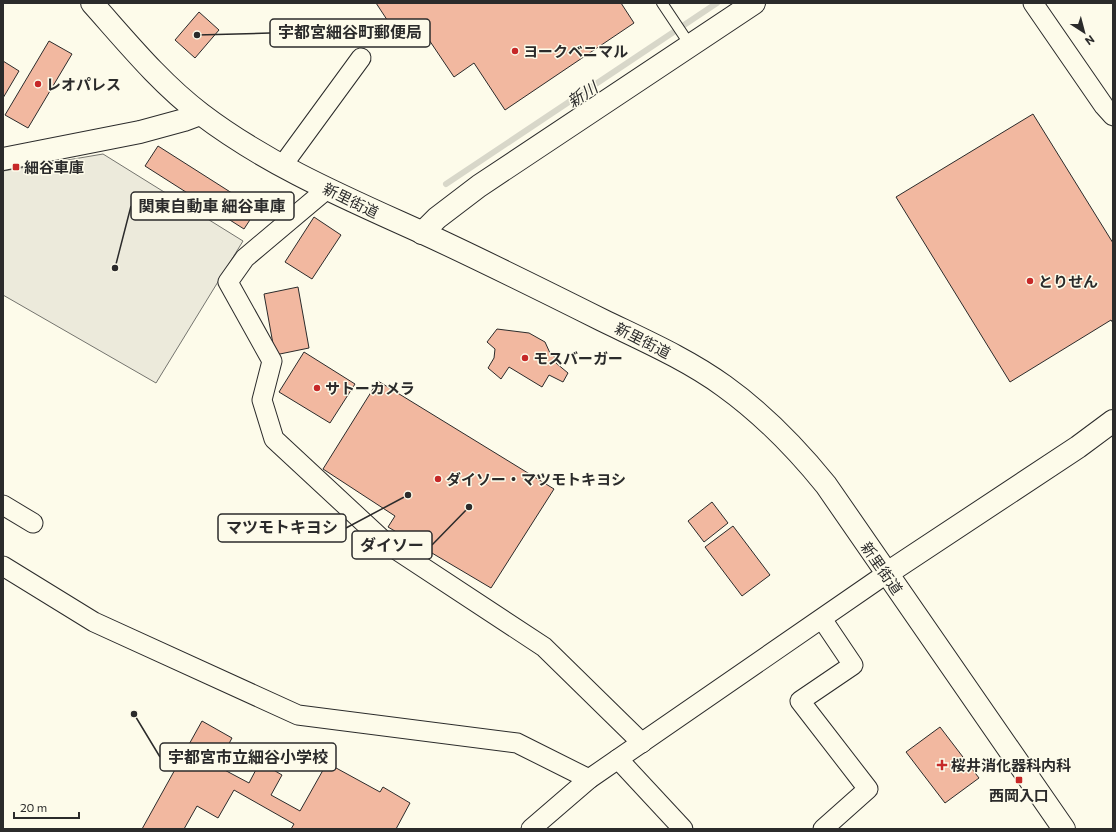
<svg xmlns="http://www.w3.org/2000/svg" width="1116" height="832" font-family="Commissioner,'Noto Sans JP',sans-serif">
	<rect width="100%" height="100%" fill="#fdfbea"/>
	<polygon fill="#eceadb" stroke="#74746e" points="103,154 243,241 156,383 3,295 3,171"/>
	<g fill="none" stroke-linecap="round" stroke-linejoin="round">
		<polyline stroke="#d8d7c9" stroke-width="6" points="446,184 717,3"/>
	</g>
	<g fill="#f2b8a0" stroke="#2b2b2b">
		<polygon points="376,3 621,3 634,23 505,110 474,63 454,77 419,25 399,38"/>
		<polygon points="199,12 219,30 195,58 175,40"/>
		<polygon points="49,41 72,54 28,128 5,115"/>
		<polygon points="3,61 19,71 3,98"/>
		<polygon points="1033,114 1113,243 1113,323 1111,320 1010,382 896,197"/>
		<polygon points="158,146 257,209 244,229 145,166"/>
		<polygon points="314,217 341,235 312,279 285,262"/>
		<polygon points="298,287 309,348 275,355 264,294"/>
		<polygon points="497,329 529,333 545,342 550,353 557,359 556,363 568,373 563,382 549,375 542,387 509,367 501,379 488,368 494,358 495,349 487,342"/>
		<polygon points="304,352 355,384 330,423 279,392"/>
		<polygon points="378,381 554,489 491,588 388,527 395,516 323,469"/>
		<polygon points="712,502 728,523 704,542 688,521"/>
		<polygon points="733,526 770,575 742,596 705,547"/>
		<polygon points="202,721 232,738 217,766 249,783 260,762 282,775 271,795 300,811 327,763 380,792 383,787 410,803 396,829 291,829 294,824 234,790 218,818 197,806 184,829 142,829"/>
		<polygon points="940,727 979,778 945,803 906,752"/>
	</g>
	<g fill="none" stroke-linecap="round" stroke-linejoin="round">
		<defs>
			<polyline id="service" points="662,3 690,45"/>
			<g id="minor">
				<polyline points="1033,3 1104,106 1113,116"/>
				<polyline points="282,166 361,58"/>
				<polyline points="327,189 245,258 228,282 272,361 262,400 274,439 386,543 544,647 642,743"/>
				<polyline points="3,505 33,523"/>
				<polyline points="3,566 94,622 298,715 517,743 589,779"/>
				<polyline points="822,619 853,665 800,701 868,789 823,829"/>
				<polyline points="618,759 683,829"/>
				<polyline points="531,829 589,779 886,574"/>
			</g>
			<g id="tertiary">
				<polyline points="3,159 140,132 184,120 200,114"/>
				<polyline points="422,233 437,218 479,186 754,3"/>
				<polyline points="886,574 1078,447 1113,421"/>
			</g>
			<path id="primary" d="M92 3C126 41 160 83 201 114 268 165 346 198 421 232 482 260 542 290 602 320 643 340 687 359 724 386 763 414 796 448 826 485L1064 829"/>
		</defs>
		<use href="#service" stroke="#2b2b2b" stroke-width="12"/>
		<use href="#minor" stroke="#2b2b2b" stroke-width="21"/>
		<use href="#tertiary" stroke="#2b2b2b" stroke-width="24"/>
		<use href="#primary" stroke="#2b2b2b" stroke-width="24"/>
		<use href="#service" stroke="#fdfbea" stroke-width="10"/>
		<use href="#minor" stroke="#fdfbea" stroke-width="19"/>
		<use href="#tertiary" stroke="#fdfbea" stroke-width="22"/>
		<use href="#primary" stroke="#fdfbea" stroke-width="22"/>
	</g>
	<g fill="#c62828" stroke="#fdfbea" stroke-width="1.5">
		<circle cx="515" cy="51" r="4"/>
		<circle cx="38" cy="84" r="4"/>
		<rect x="12" y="163" width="8" height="8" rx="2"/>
		<circle cx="1030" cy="281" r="4"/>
		<circle cx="525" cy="358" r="4"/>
		<circle cx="317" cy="388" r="4"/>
		<circle cx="438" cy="479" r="4"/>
		<path d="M940 759h4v4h4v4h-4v4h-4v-4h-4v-4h4z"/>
		<rect x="1015" y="776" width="8" height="8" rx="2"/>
	</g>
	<g text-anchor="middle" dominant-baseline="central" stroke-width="3" stroke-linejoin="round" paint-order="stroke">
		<g font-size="15" font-weight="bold" fill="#2b2b2b" stroke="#fdfbea" text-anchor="start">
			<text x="523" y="51">ヨークベニマル</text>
			<text x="46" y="84">レオパレス</text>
			<text x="24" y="167">細谷車庫</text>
			<text x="1038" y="281">とりせん</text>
			<text x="533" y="358">モスバーガー</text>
			<text x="325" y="388">サトーカメラ</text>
			<text x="446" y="479">ダイソー・マツモトキヨシ</text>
			<text x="951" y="765">桜井消化器科内科</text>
			<text x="1019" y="795" text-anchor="middle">西岡入口</text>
		</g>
		<g font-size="15" fill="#2b2b2b" stroke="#fdfbea">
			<text transform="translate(351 200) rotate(26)">新里街道</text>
			<text transform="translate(643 340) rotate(27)">新里街道</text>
			<text transform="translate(882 568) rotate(55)">新里街道</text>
		</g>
		<g font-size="16" font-style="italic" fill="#2b2b2b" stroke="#fdfbea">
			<text transform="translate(582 94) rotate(-34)">新川</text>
		</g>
	</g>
	<path fill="none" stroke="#2b2b2b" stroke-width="1.5" d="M197 35L270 33M115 268L131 206M408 495L346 528M469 507L432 545M134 714L160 757"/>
	<g fill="#2b2b2b" stroke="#fdfbea" stroke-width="1.5">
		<circle cx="197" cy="35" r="4"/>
		<circle cx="115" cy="268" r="4"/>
		<circle cx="408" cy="495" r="4"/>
		<circle cx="469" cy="507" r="4"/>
		<circle cx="134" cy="714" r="4"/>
	</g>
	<g fill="#fdfbea" stroke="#2b2b2b" stroke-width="1.5">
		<rect x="270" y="19" width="160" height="28" rx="4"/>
		<rect x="131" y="192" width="163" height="28" rx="4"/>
		<rect x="218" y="514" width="128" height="28" rx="4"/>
		<rect x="352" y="531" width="80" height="28" rx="4"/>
		<rect x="160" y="743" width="176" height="28" rx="4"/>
	</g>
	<g font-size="16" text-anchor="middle" font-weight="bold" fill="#2b2b2b">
		<text x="350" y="38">宇都宮細谷町郵便局</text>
		<text x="212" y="212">関東自動車 細谷車庫</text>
		<text x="282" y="533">マツモトキヨシ</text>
		<text x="392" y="551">ダイソー</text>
		<text x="248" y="763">宇都宮市立細谷小学校</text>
	</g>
	<rect width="1116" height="832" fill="none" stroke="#2b2b2b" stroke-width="8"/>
	<g transform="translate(1084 32) rotate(144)" stroke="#fdfbea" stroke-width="3" paint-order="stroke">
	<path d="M0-3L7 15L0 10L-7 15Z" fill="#2b2b2b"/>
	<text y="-6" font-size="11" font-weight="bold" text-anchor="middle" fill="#2b2b2b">N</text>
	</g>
	<path d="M14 812v6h65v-6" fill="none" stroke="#2b2b2b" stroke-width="2"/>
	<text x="20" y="812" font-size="12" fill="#2b2b2b" stroke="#fdfbea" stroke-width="3" paint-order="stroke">20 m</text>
</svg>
